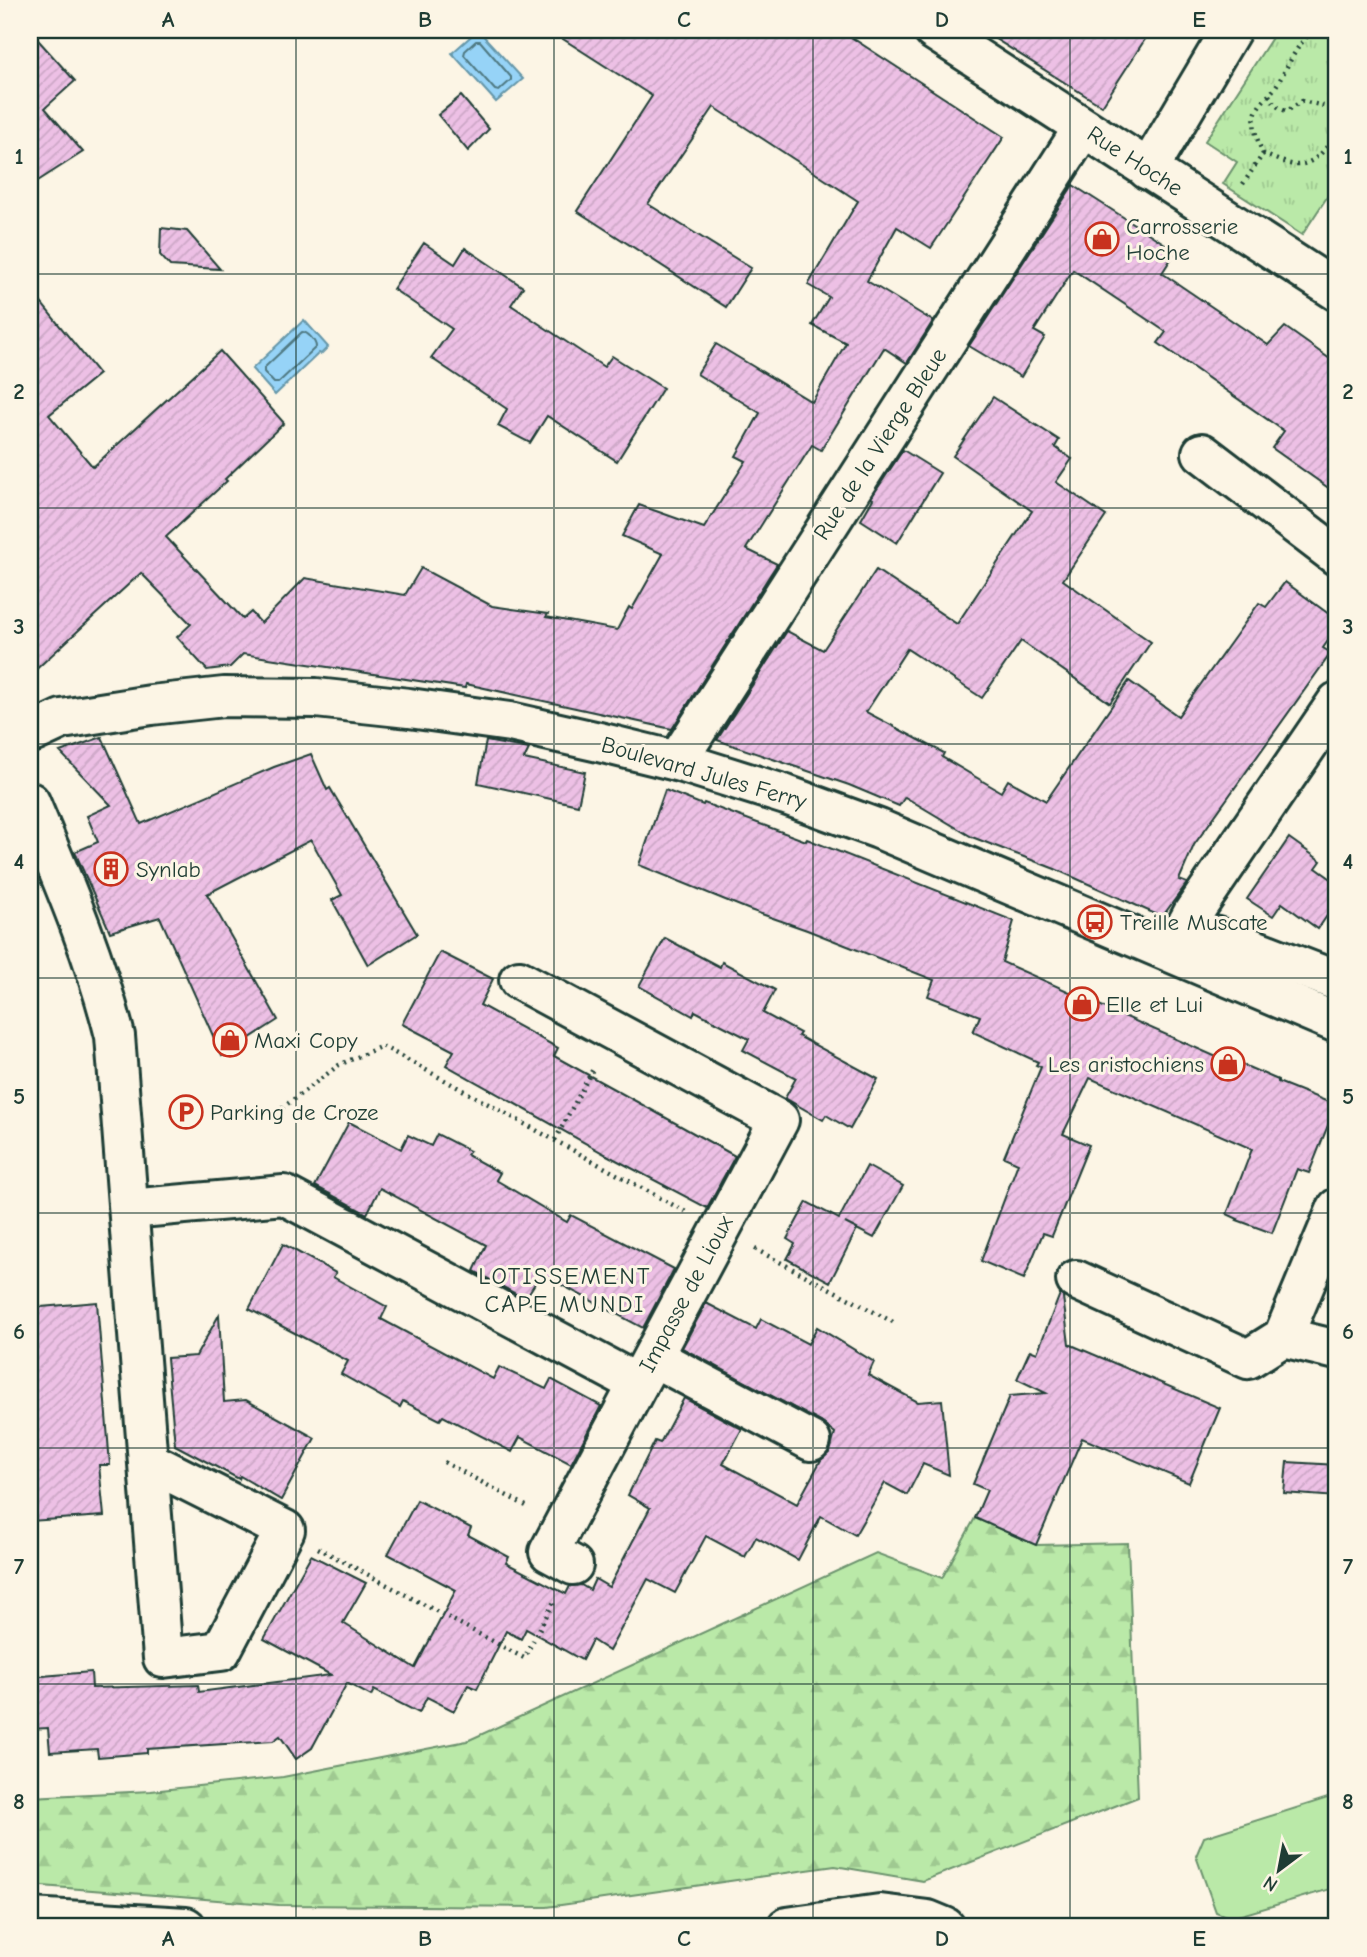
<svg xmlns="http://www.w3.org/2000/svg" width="1367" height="1957" font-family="'Comic Neue',sans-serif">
	<defs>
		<pattern id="forest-firs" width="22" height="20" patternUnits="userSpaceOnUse" patternTransform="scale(1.75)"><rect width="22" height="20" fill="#bae9a8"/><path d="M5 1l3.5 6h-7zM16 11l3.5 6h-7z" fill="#9fc991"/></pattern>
		<pattern id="park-tufts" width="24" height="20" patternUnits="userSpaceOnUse" patternTransform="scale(1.75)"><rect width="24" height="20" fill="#bae9a8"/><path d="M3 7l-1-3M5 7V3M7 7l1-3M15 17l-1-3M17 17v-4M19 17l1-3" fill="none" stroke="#9fc991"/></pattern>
		<pattern id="building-hatch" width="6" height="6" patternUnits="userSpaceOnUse" patternTransform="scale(1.75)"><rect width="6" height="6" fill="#edc0e5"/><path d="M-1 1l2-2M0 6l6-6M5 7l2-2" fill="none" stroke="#cba6c5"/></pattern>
	</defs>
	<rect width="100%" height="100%" fill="#fcf5e5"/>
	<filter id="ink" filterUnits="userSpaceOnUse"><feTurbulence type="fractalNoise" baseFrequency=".0143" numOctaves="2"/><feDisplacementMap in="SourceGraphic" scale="14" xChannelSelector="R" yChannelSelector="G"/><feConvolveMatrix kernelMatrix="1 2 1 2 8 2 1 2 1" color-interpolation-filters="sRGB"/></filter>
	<g filter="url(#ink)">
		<polygon fill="#bae9a8" stroke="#6c936e" stroke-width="2" points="1337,1795 1337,1887 1231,1918 1216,1912 1196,1856 1204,1837"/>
		<polygon fill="url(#forest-firs)" stroke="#6c936e" stroke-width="2" points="975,1518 1036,1545 1128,1543 1138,1797 923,1881 835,1866 547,1907 279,1905 30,1885 30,1797 151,1791 283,1777 467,1741 876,1553 942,1578"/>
		<polygon fill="url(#park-tufts)" stroke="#6c936e" stroke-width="2" points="1277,30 1337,30 1337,182 1302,235 1223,184 1237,162 1205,141"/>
		<g fill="#96d3f7" stroke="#6697a9" stroke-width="2">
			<polygon points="478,30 523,79 496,102 452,53"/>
			<polygon points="304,320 328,347 321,354 319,353 275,395 252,369"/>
		</g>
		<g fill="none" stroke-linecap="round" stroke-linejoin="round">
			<g stroke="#4f7982" stroke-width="2">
				<polygon points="476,41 480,41 511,77 511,80 499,91 495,90 464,55 465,51"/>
				<path d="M302 332C308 332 316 342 316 347L278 383H274L264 372V368Z"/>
			</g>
		</g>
		<g fill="url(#building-hatch)" stroke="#1f3d34" stroke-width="2">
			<polygon points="549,30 840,30 1004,137 931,248 897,227 867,281 933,321 907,363 884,348 821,450 812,445 746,549 777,564 672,729 466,684 465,688 243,654 230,667 207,670 177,637 191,624 141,573 30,675 30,289 99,374 49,415 93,467 220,351 284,423 225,479 227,481 166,537 243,619 251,612 261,623 305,578 405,595 421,568 492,606 548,614 546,617 617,630 629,607 632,609 663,554 622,536 639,505 704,528 746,461 736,456 760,413 697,374 716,344 812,402 846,343 812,325 829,297 808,285 858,201 714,107 648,204 751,268 726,307 577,211 652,96"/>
			<polygon points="981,30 1151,30 1102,106"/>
			<polygon points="30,31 75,81 45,108 83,152 30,186"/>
			<polygon points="461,96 489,129 468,151 438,115"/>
			<polygon points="1073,185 1176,251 1162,273 1268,345 1285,327 1337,364 1337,494 1272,448 1284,431 1158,343 1166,332 1073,270 1034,331 1045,337 1021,377 969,346"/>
			<polygon points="161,228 187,231 220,269 170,266 160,255"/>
			<polygon points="424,243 455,264 465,248 523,287 511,305 604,367 612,356 663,388 617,461 547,416 530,443 498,426 507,409 431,358 452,329 393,289"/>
			<polygon points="993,397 1059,440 1055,447 1072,459 1056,482 1106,516 1063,580 1151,642 1110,703 1021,641 982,698 907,649 866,712 944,753 942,757 1001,792 1008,780 1046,801 1129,681 1178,716 1259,603 1266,607 1285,582 1337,620 1337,628 1323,648 1331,653 1194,845 1179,880 1187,883 1162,917 1055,869 972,837 905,797 899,806 849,785 717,740 787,631 823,650 876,570 957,624 1032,511 953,456"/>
			<polygon points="903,450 940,473 897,543 861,520 873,499 871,498"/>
			<polygon points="102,737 141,824 274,767 311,754 327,790 330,788 417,934 368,965 332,900 342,895 311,840 207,894 278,1020 222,1056 160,917 110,932 75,852 98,842 87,816 111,805 60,752"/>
			<polygon points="486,741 529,749 524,759 585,772 578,805 478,783"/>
			<polygon points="665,790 703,805 704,803 806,841 807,839 1014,921 1002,962 1230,1063 1232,1060 1278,1080 1278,1082 1336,1105 1309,1173 1297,1169 1272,1233 1237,1220 1238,1219 1227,1214 1252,1149 1090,1078 1063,1134 1089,1145 1052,1236 1043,1233 1024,1279 981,1261 1018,1163 1004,1157 1041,1067 1036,1065 1038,1062 973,1032 980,1016 928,996 934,980 807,930 750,910 639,865"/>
			<polygon points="1289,838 1321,861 1316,868 1337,883 1337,901 1318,929 1282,903 1273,916 1247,899"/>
			<polygon points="665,938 720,967 722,962 775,990 763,1013 800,1033 798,1036 878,1079 850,1129 826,1115 823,1120 785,1098 796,1078 743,1050 749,1039 695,1011 693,1016 639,986"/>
			<polygon points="440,952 493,979 480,1005 558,1048 554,1056 735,1156 707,1208 603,1153 446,1065 454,1051 402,1024"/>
			<polygon points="349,1122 401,1149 408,1135 431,1146 437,1134 470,1151 467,1155 500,1173 496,1180 567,1222 571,1215 674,1269 643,1328 541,1274 525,1299 474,1271 486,1245 380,1188 367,1214 315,1186"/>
			<polygon points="867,1166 903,1186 874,1238 845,1223 857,1229 830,1282 787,1259 795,1244 787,1239 807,1202 839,1219"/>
			<polygon points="283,1244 336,1273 333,1277 387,1307 381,1319 493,1379 499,1367 546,1389 551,1379 601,1406 571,1464 520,1437 512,1452 443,1416 440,1420 403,1401 400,1407 341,1374 348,1361 249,1309"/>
			<polygon points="1060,1294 1063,1297 1069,1344 1220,1408 1189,1483 1082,1438 1036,1545 975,1518 987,1490 973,1484 1010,1396 1046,1393 1017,1379 1030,1350 1037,1353"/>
			<polygon points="97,1302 110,1465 99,1465 104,1516 30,1521 30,1308"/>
			<polygon points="706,1303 756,1329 761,1319 808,1344 817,1327 874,1362 868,1375 918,1402 942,1400 949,1475 923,1464 907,1495 885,1483 855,1535 821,1516 798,1560 756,1537 745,1557 706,1536 675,1593 648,1579 609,1651 592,1640 582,1660 526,1629 521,1639 506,1631 477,1689 468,1685 454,1711 427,1697 419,1713 374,1690 371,1696 347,1683 312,1748 296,1759 280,1736 273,1741 147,1749 147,1753 98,1757 97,1749 50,1752 48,1728 30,1729 30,1677 91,1672 92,1688 198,1685 199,1692 331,1675 264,1639 311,1555 366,1583 343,1623 415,1668 456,1590 388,1554 417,1500 471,1528 468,1535 509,1557 506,1563 566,1594 570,1586 581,1585 590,1590 595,1579 609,1587 650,1508 628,1495 655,1441 660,1443 684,1398 742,1429 723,1464 797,1504 821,1460 830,1452 835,1433 821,1422 682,1348"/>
			<polygon points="219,1315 224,1402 246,1400 315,1438 281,1500 240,1476 239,1479 175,1445 167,1358 196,1356"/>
			<polygon points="1287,1462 1337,1465 1337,1497 1284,1493"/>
		</g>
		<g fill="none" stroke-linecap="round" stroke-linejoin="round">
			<defs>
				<g id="minor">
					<polyline points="933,30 1337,291"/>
					<polyline points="1148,170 1231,30"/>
					<polyline points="1202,453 1337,556"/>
					<polyline points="677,761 1083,128"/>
					<path d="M30 802C62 879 95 955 115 1036L163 1658 221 1651 285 1530 148 1461"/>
					<polyline points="1185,928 1193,913 1337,702"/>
					<polyline points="1176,950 1185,928 1241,944 1337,981"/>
					<polyline points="129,1209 284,1195 638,1384 779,1120 519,980"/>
					<polyline points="1076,1280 1248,1359 1283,1337 1337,1208"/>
					<polyline points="1283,1337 1337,1350"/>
					<polyline points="653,1357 811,1441"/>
					<polyline points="573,1565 549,1552 638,1384"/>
					<polyline points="30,1918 186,1927"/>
					<polyline points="787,1927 880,1914 928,1920 945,1927"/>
				</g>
				<polyline id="major" points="34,732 62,719 151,705 224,697 316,698 409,708 510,722 599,742 677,761 786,795 879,829 1337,1023"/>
			</defs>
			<use href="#minor" stroke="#1f3d34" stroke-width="44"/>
			<use href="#major" stroke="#1f3d34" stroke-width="44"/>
			<g stroke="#1f3d34" stroke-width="4.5" stroke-dasharray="2 5" stroke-linecap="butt">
				<path d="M1269 95C1273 103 1277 108 1287 111L1302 101 1337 109"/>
				<path d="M1263 154C1259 143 1252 129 1255 116 1257 105 1267 98 1274 89 1288 69 1294 46 1314 30"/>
				<path d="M1263 154C1273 158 1286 164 1296 165 1317 165 1335 141 1337 122"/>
				<polyline points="1243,184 1263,154"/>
				<polyline points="282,1108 339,1065 382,1046 686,1212"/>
				<polyline points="555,1140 594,1067"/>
				<polyline points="755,1249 895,1323"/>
				<polyline points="444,1462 530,1508"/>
				<polyline points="318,1548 524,1658 555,1600"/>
			</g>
			<use href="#minor" stroke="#fcf5e5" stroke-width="38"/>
			<use href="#major" stroke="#fcf5e5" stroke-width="38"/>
		</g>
	</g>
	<path fill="none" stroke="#1f3d34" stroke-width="2" stroke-opacity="0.55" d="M296 30V1927M554 30V1927M813 30V1927M1070 30V1927M30 274H1337M30 508H1337M30 744H1337M30 978H1337M30 1213H1337M30 1448H1337M30 1684H1337"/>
	<defs>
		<symbol id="shop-ring" viewBox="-11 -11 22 22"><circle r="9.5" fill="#fcf5e5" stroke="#c8321e" stroke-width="1.5"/><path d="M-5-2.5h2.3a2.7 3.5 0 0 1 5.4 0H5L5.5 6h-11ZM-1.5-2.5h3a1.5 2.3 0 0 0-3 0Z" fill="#c8321e"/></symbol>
		<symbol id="building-ring" viewBox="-11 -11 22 22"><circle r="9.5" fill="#fcf5e5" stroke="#c8321e" stroke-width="1.5"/><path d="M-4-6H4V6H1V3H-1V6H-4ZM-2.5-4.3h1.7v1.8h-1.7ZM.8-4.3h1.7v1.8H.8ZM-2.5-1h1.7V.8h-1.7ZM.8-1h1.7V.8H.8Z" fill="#c8321e"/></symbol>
		<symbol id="bus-ring" viewBox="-11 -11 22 22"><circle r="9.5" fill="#fcf5e5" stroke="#c8321e" stroke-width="1.5"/><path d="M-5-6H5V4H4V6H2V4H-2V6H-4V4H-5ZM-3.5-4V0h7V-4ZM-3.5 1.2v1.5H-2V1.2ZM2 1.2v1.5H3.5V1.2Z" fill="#c8321e"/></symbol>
		<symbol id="parking-ring" viewBox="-11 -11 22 22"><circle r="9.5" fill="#fcf5e5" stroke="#c8321e" stroke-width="1.5"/><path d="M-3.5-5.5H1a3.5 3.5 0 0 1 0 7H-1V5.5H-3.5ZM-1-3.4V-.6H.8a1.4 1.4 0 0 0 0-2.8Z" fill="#c8321e"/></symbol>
	</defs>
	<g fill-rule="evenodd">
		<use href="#shop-ring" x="1083" y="220" width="38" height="38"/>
		<use href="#building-ring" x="92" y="850" width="38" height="38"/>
		<use href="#bus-ring" x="1076" y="903" width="38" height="38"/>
		<use href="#shop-ring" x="1063" y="985" width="38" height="38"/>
		<use href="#shop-ring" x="211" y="1021" width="38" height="38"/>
		<use href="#shop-ring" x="1209" y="1045" width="38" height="38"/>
		<use href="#parking-ring" x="167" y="1093" width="38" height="38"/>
	</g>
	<g text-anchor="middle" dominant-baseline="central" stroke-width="6" stroke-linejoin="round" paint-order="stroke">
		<g font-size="23" fill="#1f3d34" stroke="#fcf5e5">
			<text transform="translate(1135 161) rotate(33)">Rue Hoche</text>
			<text transform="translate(880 444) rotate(-57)">Rue de la Vierge Bleue</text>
			<text transform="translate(704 773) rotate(16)">Boulevard Jules Ferry</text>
			<text transform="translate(686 1294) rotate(-62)">Impasse de Lioux</text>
		</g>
		<g font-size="23" fill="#1f3d34" stroke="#fcf5e5" text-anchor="start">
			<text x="1126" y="226">Carrosserie<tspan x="1126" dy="26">Hoche</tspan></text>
			<text x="136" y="869">Synlab</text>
			<text x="1120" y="922">Treille Muscate</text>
			<text x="1106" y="1004">Elle et Lui</text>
			<text x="254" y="1040">Maxi Copy</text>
			<text x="1204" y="1064" text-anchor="end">Les aristochiens</text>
			<text x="210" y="1112">Parking de Croze</text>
		</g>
		<g font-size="24" letter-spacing="2" fill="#1f3d34" stroke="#fcf5e5">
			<text x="565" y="1276">LOTISSEMENT<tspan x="565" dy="28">CAPE MUNDI</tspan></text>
		</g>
	</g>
	<rect width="1367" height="1957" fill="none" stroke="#fcf5e5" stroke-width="77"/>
	<g transform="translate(1279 1870) rotate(212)" stroke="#fcf5e5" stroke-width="5" paint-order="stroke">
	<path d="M0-5L12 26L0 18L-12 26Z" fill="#1f3d34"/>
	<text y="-10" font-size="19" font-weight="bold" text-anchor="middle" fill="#1f3d34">N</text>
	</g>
	<rect x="38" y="38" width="1290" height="1880" fill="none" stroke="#1f3d34" stroke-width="2.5"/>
	<g font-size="23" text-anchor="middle" font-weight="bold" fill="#1f3d34">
		<text x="168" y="27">A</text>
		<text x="425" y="27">B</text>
		<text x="684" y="27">C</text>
		<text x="942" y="27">D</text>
		<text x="1199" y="27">E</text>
		<text x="19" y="164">1</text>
		<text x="1348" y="164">1</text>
		<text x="19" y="399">2</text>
		<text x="1348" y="399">2</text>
		<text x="19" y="634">3</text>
		<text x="1348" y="634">3</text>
		<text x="19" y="869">4</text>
		<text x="1348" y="869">4</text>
		<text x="19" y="1104">5</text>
		<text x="1348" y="1104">5</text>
		<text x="19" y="1339">6</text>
		<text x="1348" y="1339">6</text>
		<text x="19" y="1574">7</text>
		<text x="1348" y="1574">7</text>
		<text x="19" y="1809">8</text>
		<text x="1348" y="1809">8</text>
		<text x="168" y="1946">A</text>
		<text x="425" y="1946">B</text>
		<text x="684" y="1946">C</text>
		<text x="942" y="1946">D</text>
		<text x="1199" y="1946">E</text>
	</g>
</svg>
